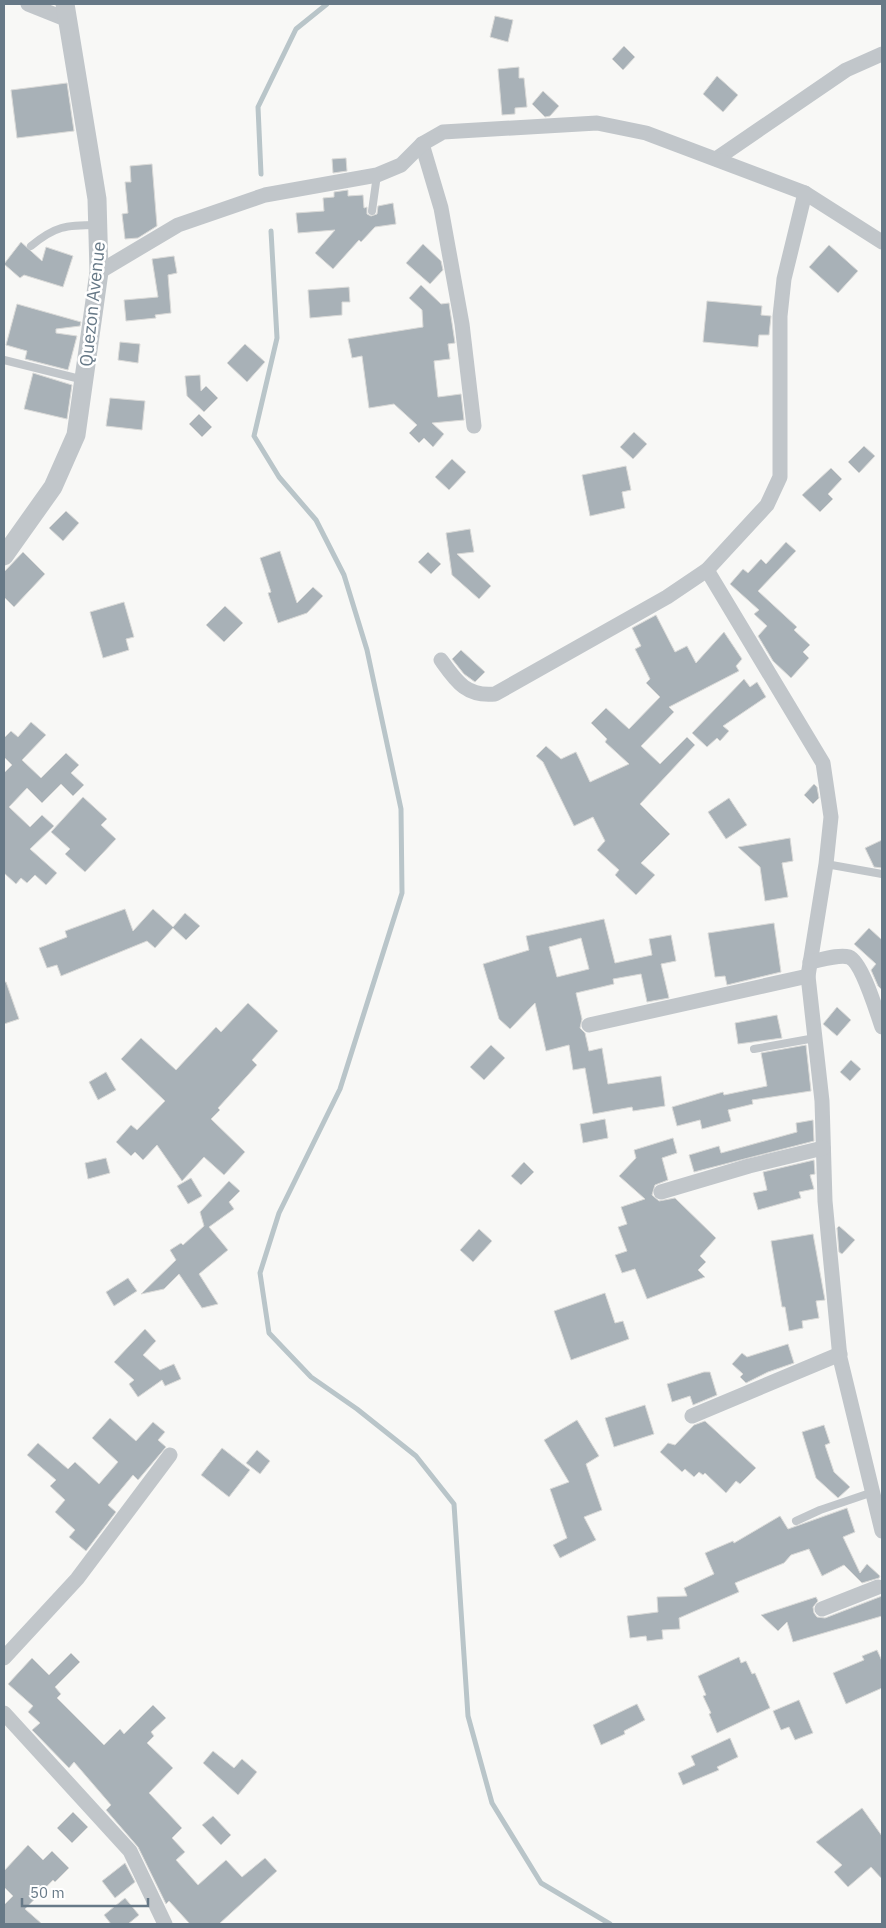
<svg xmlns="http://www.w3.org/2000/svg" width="886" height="1928" font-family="'IBM Plex Sans',sans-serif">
	<rect width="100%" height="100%" fill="#f8f8f6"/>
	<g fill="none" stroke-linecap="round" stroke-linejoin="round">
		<g stroke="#b9c5c9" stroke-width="5">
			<polyline points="261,174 258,107 296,29 327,4"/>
			<polyline points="271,231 277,338 254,436 279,477 316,520 344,575 367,650 401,809 402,893 340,1089 279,1213 260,1273 269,1333 311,1377 357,1409 416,1456 454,1504 468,1716 492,1803 541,1883 610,1924"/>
		</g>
	</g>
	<g fill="#a8b1b7" stroke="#dadad8" fill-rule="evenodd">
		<polygon points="495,16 513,20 508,42 490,37"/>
		<polygon points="624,46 635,57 623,70 612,59"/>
		<polygon points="519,67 519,78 524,78 527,107 515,108 515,114 502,115 498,69"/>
		<polygon points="717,76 738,95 723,112 703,94"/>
		<polygon points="67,83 74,131 17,138 11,90"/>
		<polygon points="543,91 559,106 550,116 545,117 532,104"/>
		<polygon points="346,158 347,171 333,173 332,159"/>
		<polygon points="152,164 157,226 138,238 125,239 122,214 128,213 125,182 131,182 130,166"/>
		<polygon points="348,190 348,196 363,195 364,208 367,207 367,214 371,216 377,214 378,206 393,203 396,224 375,227 361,242 359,240 333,269 315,253 335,230 298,233 296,213 324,211 323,198 334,197 334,192"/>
		<polygon points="21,242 42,261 46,247 73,256 63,287 24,275 20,278 4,264"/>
		<polygon points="423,244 441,261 443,270 430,284 406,263"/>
		<polygon points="829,245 858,271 838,293 809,267"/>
		<polygon points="174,256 177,273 168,275 171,313 155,315 156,318 126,321 124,300 158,297 152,259"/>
		<polygon points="421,285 441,304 449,303 455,343 448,344 450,359 434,361 438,397 461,394 464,420 432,423 444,434 433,447 424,438 419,443 409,433 417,425 394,404 369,408 362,356 352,358 348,339 423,327 422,310 409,298"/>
		<polygon points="349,287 350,302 342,302 342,315 310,318 308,290"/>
		<polygon points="707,301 762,306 761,315 771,316 769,335 759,335 758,347 703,342"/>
		<polygon points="17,304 81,322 80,326 56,329 56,333 77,336 68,370 25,359 27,351 6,345"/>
		<polygon points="120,342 140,344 138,363 118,360"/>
		<polygon points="245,344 265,362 247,382 227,363"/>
		<polygon points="33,373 72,385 67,419 24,409"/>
		<polygon points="200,375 201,391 206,386 218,398 204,412 187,396 185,376"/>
		<polygon points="110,398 145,401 142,430 106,426"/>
		<polygon points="199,414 212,427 202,437 189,424"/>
		<polygon points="634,432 647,444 633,459 620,447"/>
		<polygon points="864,446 875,456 859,473 848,462"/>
		<polygon points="452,459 466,472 449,490 435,477"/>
		<polygon points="626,466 631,490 622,492 625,508 590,516 582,475"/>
		<polygon points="831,468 842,479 828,494 833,499 820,512 802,495"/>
		<polygon points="66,511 79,523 63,541 49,528"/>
		<polygon points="470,529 474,552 457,554 491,586 479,599 452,575 446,533"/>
		<polygon points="786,542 796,551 758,591 797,627 794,630 810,645 803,652 809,658 791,678 773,661 758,636 767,626 754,614 759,610 730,584 743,569 748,573 761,559 766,564"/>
		<polygon points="280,551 297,603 313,587 323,596 307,613 278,623 268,593 271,592 260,558"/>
		<polygon points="23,552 45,574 14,607 4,597 4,572"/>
		<polygon points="428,552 441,564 431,574 418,562"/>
		<polygon points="124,602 134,637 126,639 129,650 103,658 90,612"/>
		<polygon points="225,606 243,623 224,642 206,625"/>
		<polygon points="656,615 675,652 687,646 696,663 724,632 742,659 736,666 739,671 669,707 674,712 641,746 660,764 687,737 695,745 640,804 670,834 641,863 655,875 636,895 615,875 619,870 597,850 605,841 593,817 574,826 543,762 536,756 546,746 561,759 576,752 590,782 629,764 605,742 607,739 591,723 606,708 629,729 660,697 646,683 650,679 635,649 641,646 632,628"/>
		<polygon points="461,650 485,672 475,682 464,674 452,659"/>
		<polygon points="744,679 750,687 757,682 766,697 723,726 729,731 720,741 717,738 707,747 692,733"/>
		<polygon points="31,722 46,735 22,760 41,778 66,753 79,765 71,773 84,785 73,796 61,784 42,803 27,788 9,807 30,827 42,815 54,826 30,849 57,873 46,885 35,875 27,883 21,878 16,884 4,873 4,773 12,765 4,757 4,738 11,731 18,737"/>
		<polygon points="814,784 817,787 819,798 813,804 804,795"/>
		<polygon points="83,797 107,819 101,825 116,839 85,872 65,854 70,849 51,832"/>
		<polygon points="729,798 747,825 726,839 708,812"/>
		<polygon points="790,838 793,861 782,863 788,897 765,901 760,867 738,847"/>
		<polygon points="882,840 882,868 874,867 865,848"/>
		<polygon points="125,909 133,931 153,909 173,927 185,913 200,926 186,940 173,928 155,948 147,941 61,976 57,965 47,968 39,948 67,937 65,931"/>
		<path d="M604 919 615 963 652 955 649 939 671 935 676 961 661 964 669 998 647 1002 641 974 613 979 614 984 576 993 582 1019 580 1028 585 1033 589 1051 602 1048 608 1084 661 1076 665 1106 633 1111 632 1107 593 1114 585 1068 573 1070 569 1045 546 1051 535 1003 510 1029 499 1019 483 964 529 950 526 936ZM581 938 589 969 557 977 549 947Z"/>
		<polygon points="774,923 781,972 727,985 725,976 715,977 708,933"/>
		<polygon points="869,928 882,940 882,990 878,986 871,970 876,964 854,944"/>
		<polygon points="4,982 6,982 19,1019 4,1024"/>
		<polygon points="248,1003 278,1031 252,1060 257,1065 218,1108 220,1110 211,1119 245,1152 224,1175 204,1157 182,1181 157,1145 143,1160 135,1152 131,1156 116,1142 131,1125 137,1130 165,1101 121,1059 141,1038 176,1070 216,1027 221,1032"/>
		<polygon points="837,1007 851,1020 837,1036 823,1024"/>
		<polygon points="777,1015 782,1038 738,1044 735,1023"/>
		<polygon points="491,1045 505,1058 484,1080 470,1067"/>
		<polygon points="806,1045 811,1091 752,1100 753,1104 728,1110 731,1121 702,1129 700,1120 677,1126 672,1107 723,1092 724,1095 767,1086 761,1053"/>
		<polygon points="851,1060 861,1069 850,1081 840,1072"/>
		<polygon points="106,1072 116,1090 98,1100 89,1082"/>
		<polygon points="605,1119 608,1138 583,1143 580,1124"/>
		<polygon points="813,1120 814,1141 694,1172 689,1155 719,1146 721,1153 797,1132 796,1123"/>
		<polygon points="673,1138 677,1153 662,1158 668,1180 655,1185 652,1195 659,1201 675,1198 716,1238 700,1256 706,1262 698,1270 705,1277 647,1299 635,1269 622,1273 615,1255 627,1251 618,1227 627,1224 621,1207 645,1199 619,1176 636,1158 634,1150"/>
		<polygon points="106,1158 110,1173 88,1179 85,1163"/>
		<polygon points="814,1160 815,1174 810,1175 814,1189 799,1192 801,1198 758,1210 753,1193 767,1190 763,1172"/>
		<polygon points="524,1162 534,1172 521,1185 511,1176"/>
		<polygon points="191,1178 202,1196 188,1204 177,1186"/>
		<polygon points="229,1181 240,1191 229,1202 234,1209 209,1227 228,1250 199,1274 218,1304 202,1308 179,1274 164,1289 141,1294 176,1260 170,1250 181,1243 183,1245 204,1226 200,1212"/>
		<polygon points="839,1226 855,1240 842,1254 839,1252 837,1228"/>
		<polygon points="479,1229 492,1241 473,1262 460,1250"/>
		<polygon points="813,1234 825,1300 816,1301 819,1318 802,1321 803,1328 789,1331 785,1307 782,1307 771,1241"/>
		<polygon points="128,1278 137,1291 114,1306 106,1292"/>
		<polygon points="605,1293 615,1323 623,1321 629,1339 571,1360 554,1311"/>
		<polygon points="145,1329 156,1341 143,1355 160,1370 174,1364 181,1379 165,1386 162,1380 138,1397 129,1384 134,1380 114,1362"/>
		<polygon points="788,1344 794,1363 768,1372 746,1383 740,1377 743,1374 732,1364 742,1353 747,1357"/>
		<polygon points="704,1372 710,1372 717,1395 693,1405 690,1396 672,1402 667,1384"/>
		<polygon points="645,1405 654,1434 614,1447 605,1418"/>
		<polygon points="110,1418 136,1441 153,1422 165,1432 158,1440 166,1447 138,1480 133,1475 108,1505 116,1512 86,1551 69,1537 75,1530 55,1512 65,1500 50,1486 56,1480 27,1455 38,1443 68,1469 75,1462 99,1484 118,1462 92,1438"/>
		<polygon points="577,1420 599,1456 586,1464 602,1510 584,1517 596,1540 560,1558 553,1545 567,1538 550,1489 569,1482 544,1440"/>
		<polygon points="705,1421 756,1468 740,1484 736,1481 726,1493 705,1473 703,1475 699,1472 694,1477 685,1469 682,1472 660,1452 668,1443 675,1445 694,1425"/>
		<polygon points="824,1425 830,1443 825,1445 834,1472 850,1487 838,1498 816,1478 802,1432"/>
		<polygon points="222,1448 250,1470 229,1497 201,1475"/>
		<polygon points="257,1450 270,1461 260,1474 246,1463"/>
		<polygon points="847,1508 855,1532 843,1537 860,1573 867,1564 880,1576 879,1578 862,1583 844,1565 822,1576 809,1549 791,1555 784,1563 735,1583 739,1592 679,1618 680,1629 662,1630 663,1639 647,1641 646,1636 630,1638 627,1616 658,1612 657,1597 687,1596 684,1588 714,1574 705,1553 733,1541 734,1543 780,1516 788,1529"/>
		<polygon points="882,1596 882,1616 793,1642 787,1622 778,1631 761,1615 816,1597 818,1601 813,1607 814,1613 817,1617 825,1618"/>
		<polygon points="877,1650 882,1661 882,1688 846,1704 833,1673 864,1660 862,1656"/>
		<polygon points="71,1653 80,1662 55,1687 61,1694 57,1698 104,1745 120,1729 124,1734 153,1705 166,1718 151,1732 154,1736 147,1743 173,1768 149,1793 182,1828 172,1838 185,1852 176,1860 198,1885 226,1860 242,1877 265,1858 277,1871 219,1924 190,1924 169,1901 166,1904 138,1847 106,1810 111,1805 74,1762 69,1768 32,1730 40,1723 28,1712 33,1706 8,1684 32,1658 49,1675"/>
		<polygon points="739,1657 741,1663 746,1661 752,1674 755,1673 770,1708 717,1733 709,1714 711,1713 703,1696 706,1695 698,1676"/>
		<polygon points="799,1700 813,1733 795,1740 789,1727 781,1730 773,1711"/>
		<polygon points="637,1704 645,1720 624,1731 625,1734 601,1745 593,1725"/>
		<polygon points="730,1738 738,1757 717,1767 719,1770 683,1785 678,1773 695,1765 691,1756"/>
		<polygon points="213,1751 234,1768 242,1759 257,1772 238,1795 203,1763"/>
		<polygon points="862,1808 882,1836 882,1879 871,1867 848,1887 834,1872 842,1865 816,1842"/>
		<polygon points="73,1812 88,1827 72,1843 57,1828"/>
		<polygon points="213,1816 231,1835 221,1845 202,1825"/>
		<polygon points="28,1845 43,1860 52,1851 69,1868 55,1882 53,1880 25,1909 42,1924 4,1924 4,1905 13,1896 4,1887 4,1871"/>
		<polygon points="125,1863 135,1882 115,1898 102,1881"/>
		<polygon points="125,1898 139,1915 128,1924 111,1924 104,1915"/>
	</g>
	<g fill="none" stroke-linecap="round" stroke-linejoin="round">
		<g stroke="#c1c6ca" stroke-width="8">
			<polyline points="372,211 377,175"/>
			<path d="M31 246C55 226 66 225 97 225"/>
			<polyline points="4,360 84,380"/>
			<polyline points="826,864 882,874"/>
			<polyline points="754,1049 815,1038"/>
			<polyline points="796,1521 820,1510 873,1492"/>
		</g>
		<g stroke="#c1c6ca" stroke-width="15">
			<polyline points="28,4 68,20"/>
			<polyline points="422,144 441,208 462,324 474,426"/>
			<polyline points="716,159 846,70 882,54"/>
			<polyline points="99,272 178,225 265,195 377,175 401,165 422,144 443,132 597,123 646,133 805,193 882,242"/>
			<polyline points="707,570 823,763 831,817 826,864 808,976 822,1101 825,1201 840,1358 882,1531"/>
			<path d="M441 660C456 681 466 697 495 694L667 597 707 570 767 505 780 477V316L784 279 805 193"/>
			<path d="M810 962C821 960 839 954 849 957 862 962 877 1013 882 1027"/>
			<polyline points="589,1025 808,976"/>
			<polyline points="661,1192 749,1166 823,1148"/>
			<polyline points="692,1416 840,1354"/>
			<polyline points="822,1609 878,1587"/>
			<polyline points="4,1658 77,1579 170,1455"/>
			<polyline points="4,1713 130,1851 165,1924"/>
		</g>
		<polyline stroke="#c1c6ca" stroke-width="19" points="4,556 53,487 76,435 99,272 97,199 65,4"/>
	</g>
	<g text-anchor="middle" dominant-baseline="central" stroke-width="5" stroke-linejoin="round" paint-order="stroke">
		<g font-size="18" fill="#677987" stroke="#fff">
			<text transform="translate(92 304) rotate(-84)">Quezon Avenue</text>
		</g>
	</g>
	<rect width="886" height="1928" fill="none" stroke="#677987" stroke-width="10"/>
	<path d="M22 1898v8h126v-8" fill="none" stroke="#677987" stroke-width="2.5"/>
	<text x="30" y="1898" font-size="15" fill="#677987" stroke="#ffffff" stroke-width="4" paint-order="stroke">50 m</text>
</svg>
